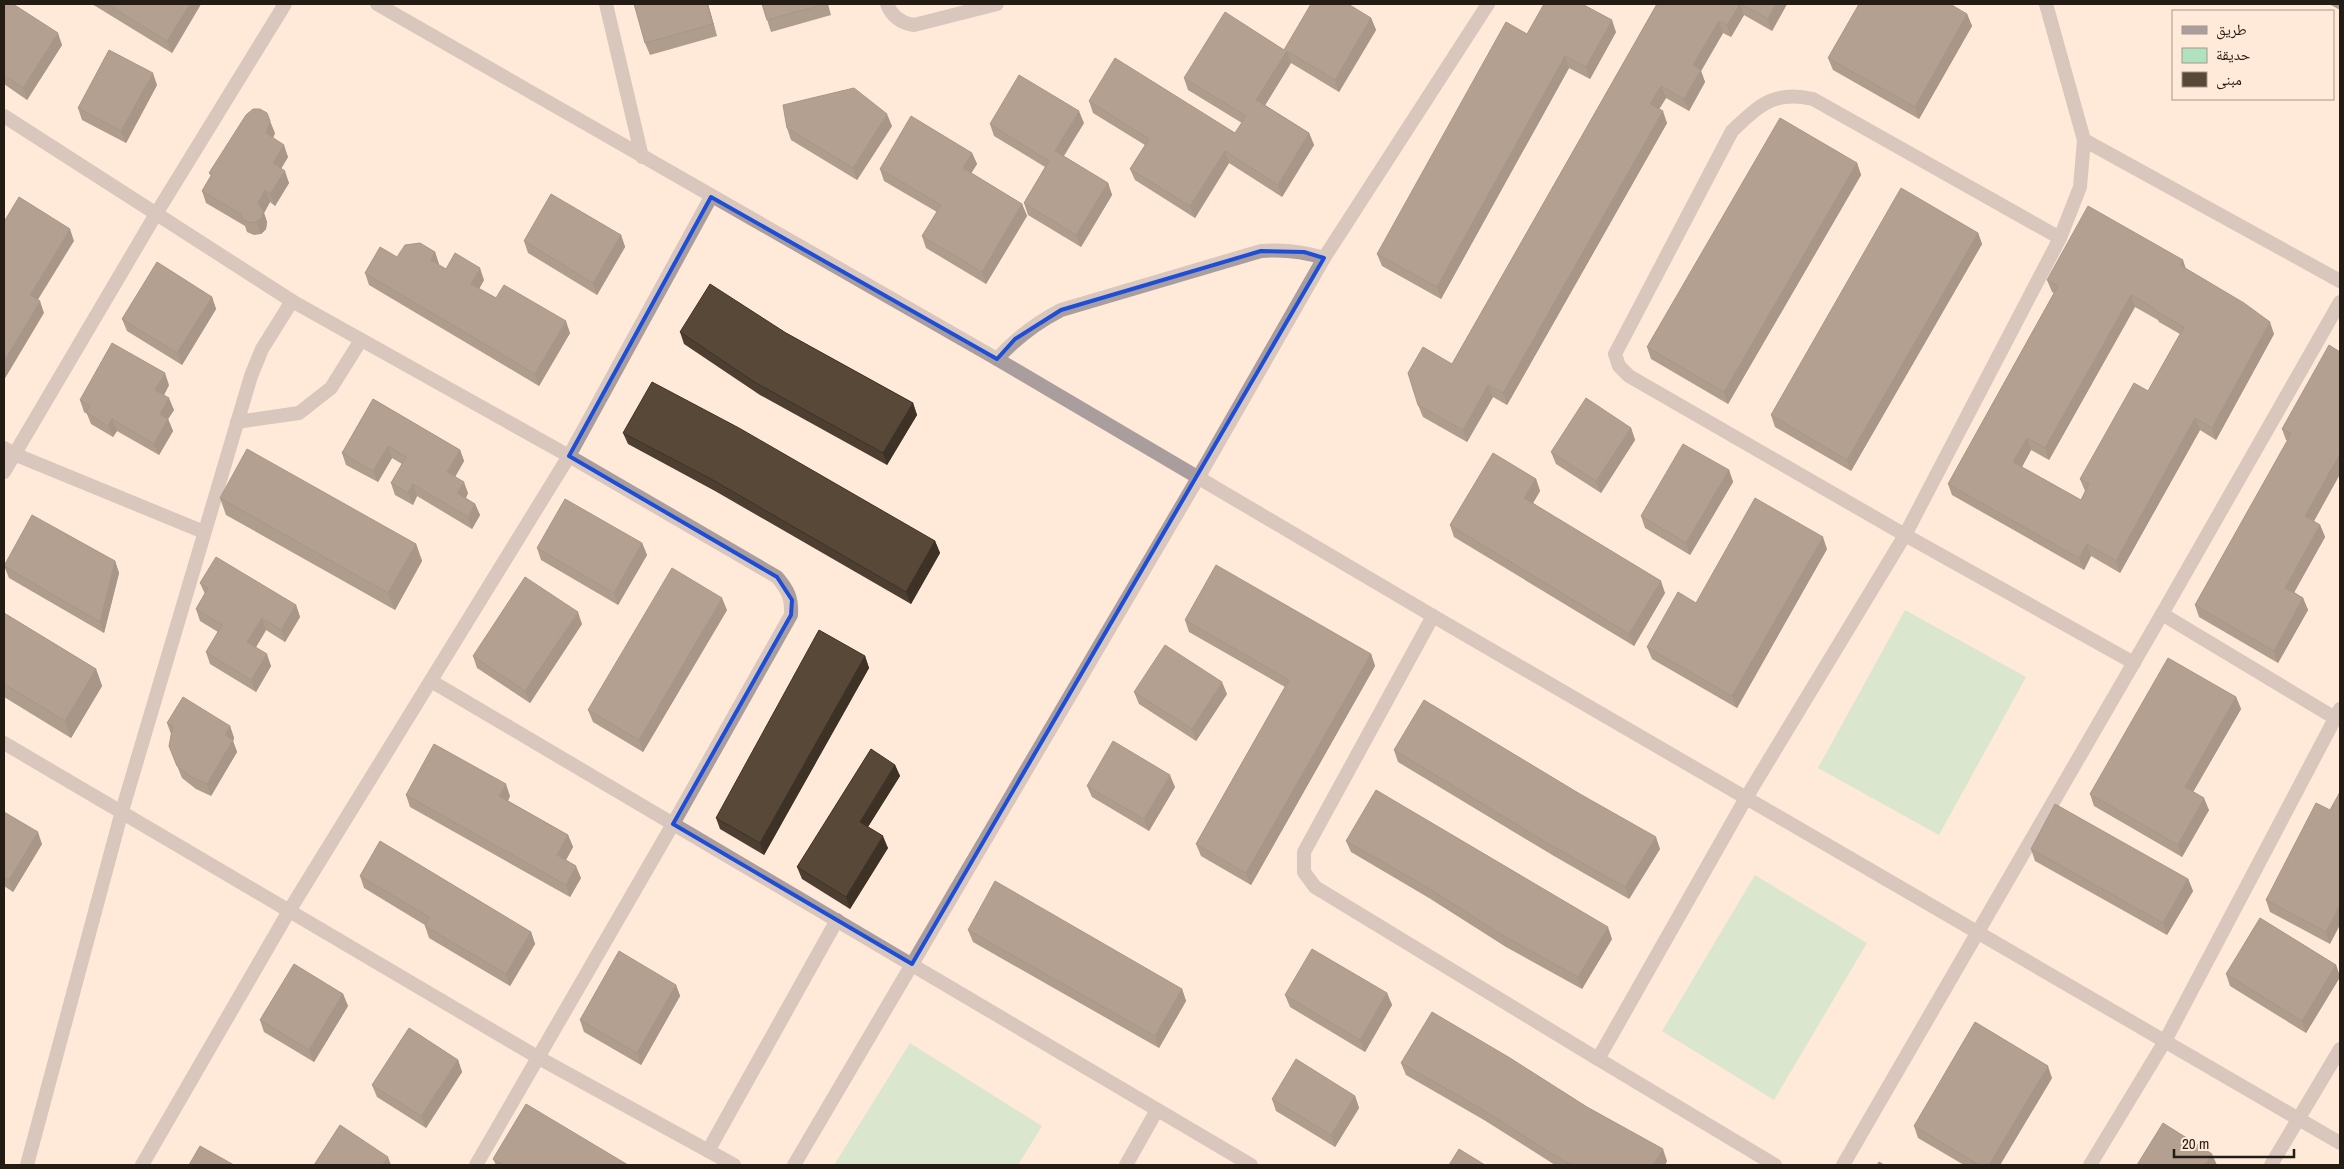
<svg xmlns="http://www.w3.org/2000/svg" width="2344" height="1169" font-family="'Archivo Narrow','Noto Naskh Arabic',sans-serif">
	<rect width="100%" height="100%" fill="#ffe9d8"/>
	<g fill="#b0e2c0">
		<polygon points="1905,610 2026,677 1939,835 1818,768"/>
		<polygon points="1755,875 1867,943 1774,1100 1662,1031"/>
		<polygon points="910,1043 1042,1126 1018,1165 834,1165"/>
	</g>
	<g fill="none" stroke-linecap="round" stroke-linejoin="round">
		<polyline stroke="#aa9d9d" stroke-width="14" points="708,1151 837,920"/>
		<g stroke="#aa9d9d" stroke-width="14">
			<polyline points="377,4 997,359 1433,616 2340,1143"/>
			<polyline points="606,4 642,157"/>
			<path d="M887 4C892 17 901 23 914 25L997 4"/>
			<polyline points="2046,4 2084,140 2340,281"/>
			<path d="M4 116 292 301 569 456 777 577C788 590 792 598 791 615L673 824 476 1165"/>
			<path d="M2060 238 1813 99C1773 90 1759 106 1732 131L1615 354 1619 366 1629 376 1905 535 2134 663"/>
			<path d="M997 359C1016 338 1036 323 1061 310L1261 251C1284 249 1302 251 1324 258"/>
			<polyline points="237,422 299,413 331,388 361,340"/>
			<polyline points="4,448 14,454 204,532"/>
			<polyline points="4,472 156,214 285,4"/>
			<polyline points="2162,614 2335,718"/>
			<polyline points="1433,616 1304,852 1304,872 1315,887 1598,1059"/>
			<polyline points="431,681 1251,1165"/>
			<polyline points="4,743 539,1058 734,1165"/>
			<polyline points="27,1165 122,811 251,376 262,349 292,301"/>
			<polyline points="142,1165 289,911 569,456 711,197"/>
			<polyline points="794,1165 1198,478 1324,258 1488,4"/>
			<polyline points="1126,1165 1157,1110"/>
			<polyline points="1775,1165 1598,1059 1746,798 1905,535 2060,238 2080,187 2084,140"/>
			<polyline points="1843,1165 2162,614 2340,302"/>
			<polyline points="2090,1165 2165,1041 2340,709"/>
			<polyline points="2271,1165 2340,1049"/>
		</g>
	</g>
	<g fill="#4c3e30" fill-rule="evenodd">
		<polygon points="4,4 62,45 27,100 4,84"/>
		<polygon points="92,4 201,4 172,53"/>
		<polygon points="708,4 717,36 650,55 645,43"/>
		<polygon points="762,4 828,4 831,15 771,32"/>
		<polygon points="1657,4 1787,4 1772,31 1744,15 1731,37 1723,33 1701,71 1705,82 1689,111 1666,98 1659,109 1667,123 1507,405 1493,397 1467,442 1423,417 1418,405 1452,364"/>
		<polygon points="2329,4 2340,4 2340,10"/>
		<polygon points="1967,14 1972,26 1919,119 1833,70 1828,58"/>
		<polygon points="1371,18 1376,30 1339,92 1291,63 1265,105 1309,133 1314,145 1282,197 1229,163 1195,218 1135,180 1130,169 1145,145 1093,113 1089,101 1235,133 1242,123 1188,90 1184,78 1284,50"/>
		<polygon points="1616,32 1590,79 1569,68 1441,299 1382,266 1377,254 1527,34"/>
		<polygon points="157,85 126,143 82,120 78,108"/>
		<polygon points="1084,123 1064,156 1108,183 1112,195 1081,247 1028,215 1024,203 1045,167 994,136 990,124"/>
		<polygon points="892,126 857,180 791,140 787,128"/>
		<polygon points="275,133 273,138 288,157 281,169 289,183 275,206 270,202 264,213 267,222 266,229 261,234 254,235 247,232 245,226 206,203 202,191 211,176 209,173"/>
		<polygon points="972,153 977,164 971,173 1022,204 1027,216 986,284 926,248 922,236 937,212 884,181 880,169"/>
		<polygon points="1857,163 1861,175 1728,404 1651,359 1647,347"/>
		<polygon points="1978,233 1982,244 1851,471 1775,427 1771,415"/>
		<polygon points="621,235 625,247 597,295 528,253 524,241"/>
		<polygon points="435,252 439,265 446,269 484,280 479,289 496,298 570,333 539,386 369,285 365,273 397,257"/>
		<path d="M2186 269 2274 334 2216 440 2200 430 2120 573 2091 556 2084 570 1952 495 1948 484 2054 293 2052 292 2047 280ZM2135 307 2158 320 2159 322 2180 334 2148 391 2080 479 2085 491 2081 500 2022 467 2031 450 2049 460Z"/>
		<polygon points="212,297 216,309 182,365 127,331 122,319"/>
		<polygon points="680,332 786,333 913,403 917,415 887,465 760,395 684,344"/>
		<polygon points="2340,352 2340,474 2314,521 2320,525 2325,537 2294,592 2303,598 2308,610 2278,663 2199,617 2195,605 2288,441 2286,440 2282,429"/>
		<polygon points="169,385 164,395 174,410 168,419 173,431 159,455 117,431 113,437 91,424 87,414 84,412 80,400"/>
		<polygon points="373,399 460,450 464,461 455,477 468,493 466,498 475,504 480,515 472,529 417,496 413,505 395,495 391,483 402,464 392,458 378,482 346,465 342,453"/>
		<polygon points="1631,428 1635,440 1601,493 1556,464 1551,452"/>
		<polygon points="623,433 935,541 940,553 911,604 715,491 628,444"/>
		<polygon points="1729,470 1733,482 1690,555 1645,528 1641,516"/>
		<polygon points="1536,479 1540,491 1533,503 1665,593 1634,646 1454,537 1450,525"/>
		<polygon points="220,498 416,544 422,561 395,610 226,515"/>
		<polygon points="642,543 647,555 618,605 541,560 537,548"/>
		<polygon points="1827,549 1737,708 1652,659 1647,647 1696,603"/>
		<polygon points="115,561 119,573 104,633 9,578 4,566"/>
		<polygon points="200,583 296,605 300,617 285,642 266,630 256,647 271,666 256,692 210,664 206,652 218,632 200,621 196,609 205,594"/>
		<polygon points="727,610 643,752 593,722 588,710"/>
		<polygon points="4,613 96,669 102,686 71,738 4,697"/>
		<polygon points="1185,620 1371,654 1375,666 1251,885 1201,856 1196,844 1285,687 1189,632"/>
		<polygon points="582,624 530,703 477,668 473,656"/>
		<polygon points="865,656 869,668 764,855 720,829 716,818"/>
		<polygon points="1134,692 1227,694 1196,741 1139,704"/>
		<polygon points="2236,697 2241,709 2193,792 2209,810 2182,857 2094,806 2090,794"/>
		<polygon points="167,723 230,726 234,738 233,741 237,752 211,796 196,789 182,778 169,746 171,734"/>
		<polygon points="1394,750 1660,849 1629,899 1554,856 1398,762"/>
		<polygon points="895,765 900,776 868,827 888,848 850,909 802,879 797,867"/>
		<polygon points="1087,786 1175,787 1149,831 1092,797"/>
		<polygon points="406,795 510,796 508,801 568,835 573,847 566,860 581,878 570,897 410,807"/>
		<polygon points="2330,810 2330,944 2270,912 2266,900"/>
		<polygon points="4,812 42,844 13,892 4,886"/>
		<polygon points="1346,841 1612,939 1582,989 1506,947 1429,898 1351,852"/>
		<polygon points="2031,849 2188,879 2193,891 2167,935 2035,861"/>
		<polygon points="360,876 531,932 535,944 510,986 429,938 425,926 425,925 364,888"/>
		<polygon points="968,930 1182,989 1186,1001 1159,1048 973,942"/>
		<polygon points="2336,965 2340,977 2306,1033 2230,986 2226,974"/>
		<polygon points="676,985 680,996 641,1065 584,1032 580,1020"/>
		<polygon points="1387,993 1392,1005 1365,1052 1290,1007 1285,995"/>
		<polygon points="343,994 348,1006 314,1062 264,1032 260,1020"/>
		<polygon points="458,1060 462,1072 426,1128 377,1097 372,1085"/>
		<polygon points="1401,1063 1667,1161 1665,1165 1555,1165 1484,1120 1406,1075"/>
		<polygon points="2052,1078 2000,1165 1964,1165 1918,1138 1914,1126"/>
		<polygon points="1355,1096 1359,1108 1335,1147 1276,1111 1272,1099"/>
		<polygon points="493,1159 628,1165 496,1165"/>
	</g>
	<g fill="#3e3227">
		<polygon points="190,4 201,4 172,53 167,41"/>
		<polygon points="707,4 708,4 717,36 713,24"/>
		<polygon points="1740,4 1744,15 1731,37 1727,25"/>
		<polygon points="1776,4 1787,4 1772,31 1768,19"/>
		<polygon points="1967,14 1972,26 1919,119 1915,107"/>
		<polygon points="1371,18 1376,30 1339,92 1335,80"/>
		<polygon points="1612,20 1616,32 1590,79 1586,67"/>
		<polygon points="1719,21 1723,33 1701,71 1705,82 1689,111 1684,99 1693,65"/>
		<polygon points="58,33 62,45 27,100 23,88"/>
		<polygon points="1287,51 1291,63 1261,112 1256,100"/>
		<polygon points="1565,56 1569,68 1441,299 1437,287"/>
		<polygon points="153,73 157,85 126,143 121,131"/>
		<polygon points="1661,86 1666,98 1655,116 1650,104"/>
		<polygon points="1079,111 1084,123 1059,162 1055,151"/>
		<polygon points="1663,111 1667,123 1507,405 1503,393"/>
		<polygon points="887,114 892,126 857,180 853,168"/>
		<polygon points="270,121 275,133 270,145 266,133"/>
		<polygon points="1309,133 1314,145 1282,197 1278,185"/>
		<polygon points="284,145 288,157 277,175 273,163"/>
		<polygon points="1225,151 1229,163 1195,218 1190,206"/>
		<polygon points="972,153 977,164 967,180 963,168"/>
		<polygon points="1857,163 1861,175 1728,404 1724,392"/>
		<polygon points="285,171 289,183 275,206 270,194"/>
		<polygon points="1108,183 1112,195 1081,247 1076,235"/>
		<polygon points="265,190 270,202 264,213 267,222 266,229 261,234 256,222 258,203"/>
		<polygon points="1022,204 1027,216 986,284 982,272"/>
		<polygon points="70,229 74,241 34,306 30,295"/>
		<polygon points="1978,233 1982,244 1851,471 1847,460"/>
		<polygon points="621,235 625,247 597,295 593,283"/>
		<polygon points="435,252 439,264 435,272 431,260"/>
		<polygon points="2183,260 2187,272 2180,265"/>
		<polygon points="480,268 484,280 475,296 471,284"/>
		<polygon points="2131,295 2135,307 2049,460 2045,448"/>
		<polygon points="212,297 216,309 182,365 177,353"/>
		<polygon points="40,301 44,313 4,380 4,361"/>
		<polygon points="566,321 570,333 539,386 535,374"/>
		<polygon points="2270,322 2274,334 2216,440 2212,428"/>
		<polygon points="165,373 169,385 160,402 155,390"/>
		<polygon points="1488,385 1493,397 1467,442 1463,430"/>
		<polygon points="169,398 174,410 168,419 173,431 159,455 154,444 160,414"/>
		<polygon points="913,403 917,415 887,465 883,453"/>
		<polygon points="2195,418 2200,430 2120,573 2116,561"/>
		<polygon points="112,419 117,431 113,437 108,426"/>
		<polygon points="1631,428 1635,440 1601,493 1596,481"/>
		<polygon points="2027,438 2031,450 2018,474 2013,462"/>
		<polygon points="388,446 392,458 378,482 373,471"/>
		<polygon points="460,450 464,461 451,484 447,472"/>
		<polygon points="2340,454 2340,474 2310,528 2305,516"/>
		<polygon points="1729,470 1733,482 1690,555 1686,543"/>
		<polygon points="1536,479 1540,491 1529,510 1524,498"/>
		<polygon points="464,482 468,493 462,505 457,493"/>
		<polygon points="413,484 417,496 413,505 408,493"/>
		<polygon points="475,504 480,515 472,529 468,517"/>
		<polygon points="2320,525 2325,537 2290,600 2285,588"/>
		<polygon points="1823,537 1827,549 1737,708 1732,696"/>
		<polygon points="935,541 940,553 911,604 906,592"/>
		<polygon points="642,543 647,555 618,605 614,593"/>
		<polygon points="416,544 422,561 395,610 388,593"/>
		<polygon points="2087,544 2091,556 2084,570 2079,558"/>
		<polygon points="115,561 119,573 104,633 100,622"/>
		<polygon points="1661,581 1665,593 1634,646 1629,634"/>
		<polygon points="722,598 727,610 643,752 639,740"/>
		<polygon points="2303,598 2308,610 2278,663 2274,651"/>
		<polygon points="296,605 300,617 285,642 281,630"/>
		<polygon points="578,612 582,624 530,703 525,691"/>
		<polygon points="262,618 266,630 252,654 247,642"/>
		<polygon points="267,654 271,666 256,692 251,680"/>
		<polygon points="1371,654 1375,666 1251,885 1246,873"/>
		<polygon points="865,656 869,668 764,855 760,843"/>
		<polygon points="96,669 102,686 71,738 65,721"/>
		<polygon points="1222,682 1227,694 1196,741 1192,729"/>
		<polygon points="2236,697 2241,709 2189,799 2185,787"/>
		<polygon points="230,726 234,738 233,741 237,752 211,796 207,784 225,735"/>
		<polygon points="895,765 900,776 864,833 860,822"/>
		<polygon points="1170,775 1175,787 1149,831 1144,819"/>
		<polygon points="506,784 510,796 504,808 499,796"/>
		<polygon points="2204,798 2209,810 2182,857 2178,845"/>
		<polygon points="38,832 42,844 13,892 9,880"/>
		<polygon points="568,835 573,847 562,867 557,855"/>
		<polygon points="883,836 888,848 850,909 846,897"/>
		<polygon points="1656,837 1660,849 1629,899 1625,887"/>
		<polygon points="576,866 581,878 570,897 566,885"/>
		<polygon points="2188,879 2193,891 2167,935 2163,923"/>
		<polygon points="2340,905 2340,925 2330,944 2326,932"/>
		<polygon points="1608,927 1612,939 1582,989 1578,977"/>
		<polygon points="531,932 535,944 510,986 506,974"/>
		<polygon points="2336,965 2340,977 2306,1033 2302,1021"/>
		<polygon points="676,985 680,996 641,1065 637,1053"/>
		<polygon points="1182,989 1186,1001 1159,1048 1155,1036"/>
		<polygon points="1387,993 1392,1005 1365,1052 1360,1040"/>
		<polygon points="343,994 348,1006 314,1062 309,1050"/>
		<polygon points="458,1060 462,1072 426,1128 421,1116"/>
		<polygon points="2048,1066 2052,1078 2000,1165 1989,1165"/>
		<polygon points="1355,1096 1359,1108 1335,1147 1331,1135"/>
		<polygon points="1663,1149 1667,1161 1665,1165 1653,1165"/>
		<polygon points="2212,1154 2217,1165 2205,1165"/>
		<polygon points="388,1157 391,1165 382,1165"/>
	</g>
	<g fill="#584838" stroke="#3e3227" fill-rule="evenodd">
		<polygon points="4,4 13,4 58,33 23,88 4,75"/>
		<polygon points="107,4 190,4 167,41"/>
		<polygon points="634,4 707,4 713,24 645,43"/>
		<polygon points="762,4 825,4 767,20"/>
		<polygon points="1311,4 1348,4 1371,18 1335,80 1287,51 1256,100 1309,133 1278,185 1225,151 1190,206 1130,169 1149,139 1089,101 1115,58 1235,133 1246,116 1184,78 1225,12 1284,50"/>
		<polygon points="1544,4 1582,4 1612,20 1586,67 1565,56 1437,287 1377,254 1506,22 1527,34"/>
		<polygon points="1657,4 1740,4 1727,25 1719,21 1693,65 1701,70 1684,99 1661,86 1650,104 1663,111 1503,393 1488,385 1463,430 1418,405 1408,373 1423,347 1452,364"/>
		<polygon points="1741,4 1776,4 1768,19"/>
		<polygon points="1859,4 1950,4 1967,14 1915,107 1828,58"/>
		<polygon points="109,50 153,73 121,131 78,108"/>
		<polygon points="1019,75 1079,111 1055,151 1108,183 1076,235 1024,203 1049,161 990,124"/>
		<polygon points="854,88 887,114 853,168 787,128 783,105"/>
		<polygon points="253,109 260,109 267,113 270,121 266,133 284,145 273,163 285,171 270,194 265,190 258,203 263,211 262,217 256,222 250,223 243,220 241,214 202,191 212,174 209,173 246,115"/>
		<polygon points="911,116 972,153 963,168 1022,204 982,272 922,236 941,205 880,169"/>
		<polygon points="1780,118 1857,163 1724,392 1647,347"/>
		<polygon points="1901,188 1978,233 1847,460 1771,415"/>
		<polygon points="551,194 621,235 593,283 524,241"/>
		<polygon points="19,197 70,229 30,295 40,301 4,361 4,222"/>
		<path d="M2088 206 2183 260 2180 265 2244 303 2270 322 2212 428 2195 418 2116 561 2087 544 2079 558 1948 484 2058 286 2047 280ZM2131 295 2155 309 2154 310 2184 327 2148 391 2134 383 2080 479 2089 484 2081 500 2013 462 2027 438 2045 448Z"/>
		<polygon points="420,243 435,252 431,260 446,269 455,253 480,268 471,284 496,298 504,285 566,321 535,374 365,273 380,247 397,257 405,245"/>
		<polygon points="157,262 212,297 177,353 122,319"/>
		<polygon points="710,284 786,333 913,403 883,453 756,383 680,332"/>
		<polygon points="112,343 165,373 155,390 169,398 160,414 168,419 154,444 112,419 108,426 86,412 90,406 80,400"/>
		<polygon points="2329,345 2340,352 2340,454 2305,516 2320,525 2285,588 2303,598 2274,651 2195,605 2291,434 2282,429"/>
		<polygon points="652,382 739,428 935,541 906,592 711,479 623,433"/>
		<polygon points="1586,398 1631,428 1596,481 1551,452"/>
		<polygon points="373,399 460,450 447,472 464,482 457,493 475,504 468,517 413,484 408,493 391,483 406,457 388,446 373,471 342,453"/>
		<polygon points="1683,444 1729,470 1686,543 1641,516"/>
		<polygon points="247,449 416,544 388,593 220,498"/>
		<polygon points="1493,453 1536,479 1524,498 1661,581 1629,634 1450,525"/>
		<polygon points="1755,498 1823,537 1732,696 1647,647 1678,592 1696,603"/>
		<polygon points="565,499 642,543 614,593 537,548"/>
		<polygon points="32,515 115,561 100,622 4,566"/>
		<polygon points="216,557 296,605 281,630 262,618 247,642 267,654 251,680 206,652 222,625 196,609 208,588 200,583"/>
		<polygon points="1216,565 1371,654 1246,873 1196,844 1289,680 1185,620"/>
		<polygon points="672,568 722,598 639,740 588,710"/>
		<polygon points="525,577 578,612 525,691 473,656"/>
		<polygon points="4,613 96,669 65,721 4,684"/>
		<polygon points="819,630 865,656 760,843 716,818"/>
		<polygon points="1165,645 1222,682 1192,729 1134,692"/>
		<polygon points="2168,658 2236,697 2185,787 2204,798 2178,845 2090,794"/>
		<polygon points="183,697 230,726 225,735 233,740 207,784 191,777 177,766 169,746 173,726 167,723"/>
		<polygon points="1424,700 1580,794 1656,837 1625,887 1549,844 1394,750"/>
		<polygon points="1113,741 1170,775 1144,819 1087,786"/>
		<polygon points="434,744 506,784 499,796 568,835 557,855 576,866 566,885 406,795"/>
		<polygon points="871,749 895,765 860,822 883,836 846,897 797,867"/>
		<polygon points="1376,790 1608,927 1578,977 1502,935 1425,886 1346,841"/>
		<polygon points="2340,792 2340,905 2326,932 2266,900 2316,803 2330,810"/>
		<polygon points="2055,804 2188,879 2163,923 2031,849"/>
		<polygon points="4,812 38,832 9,880 4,877"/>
		<polygon points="380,841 531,932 506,974 425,926 429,917 360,876"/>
		<polygon points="995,881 1182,989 1155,1036 968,930"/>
		<polygon points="2260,918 2336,965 2302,1021 2226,974"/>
		<polygon points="1312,949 1387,993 1360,1040 1285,995"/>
		<polygon points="619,951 676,985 637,1053 580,1020"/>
		<polygon points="294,964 343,994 309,1050 260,1020"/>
		<polygon points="1432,1012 1510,1058 1587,1107 1663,1149 1653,1165 1572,1165 1557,1157 1480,1108 1401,1063"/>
		<polygon points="1975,1022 2048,1066 1989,1165 1979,1165 1914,1126"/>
		<polygon points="409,1028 458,1060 421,1116 372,1085"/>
		<polygon points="1296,1059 1355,1096 1331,1135 1272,1099"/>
		<polygon points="526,1104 628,1165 504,1165 493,1159"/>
		<polygon points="2163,1123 2212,1154 2205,1165 2137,1165"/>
		<polygon points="340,1125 388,1157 382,1165 314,1165"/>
		<polygon points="200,1146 234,1165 189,1165"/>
		<polygon points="1459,1149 1485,1165 1449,1165"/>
		<polygon points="1879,1162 1884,1165 1877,1165"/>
	</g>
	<path d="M0 0H2344V1169H0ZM711 197 997 359 1015 339 1061 310 1261 251 1304 252 1324 258 912 964 673 824 791 615 792 600 777 577 569 456Z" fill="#ffe9d8" fill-opacity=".55" fill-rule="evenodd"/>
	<path fill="none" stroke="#1d4ed8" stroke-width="4" stroke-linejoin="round" d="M711 197 997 359 1015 339 1061 310 1261 251 1304 252 1324 258 912 964 673 824 791 615 792 600 777 577 569 456Z"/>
	<rect width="2344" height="1169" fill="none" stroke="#231c15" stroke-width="10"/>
	<rect x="2172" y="10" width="162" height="90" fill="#ffe9d8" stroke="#a7978a"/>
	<rect x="2182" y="26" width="25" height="8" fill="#aa9d9d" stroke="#a7978a"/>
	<text x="2216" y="35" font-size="15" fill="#231c15">طريق</text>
	<rect x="2182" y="48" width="25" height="15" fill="#b0e2c0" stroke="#a7978a"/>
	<text x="2216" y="60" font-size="15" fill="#231c15">حديقة</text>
	<rect x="2182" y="72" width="25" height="15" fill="#584838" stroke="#a7978a"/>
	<text x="2216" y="85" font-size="15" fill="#231c15">مبنى</text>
	<path d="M2174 1149v8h120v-8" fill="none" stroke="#231c15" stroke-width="2.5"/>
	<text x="2182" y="1149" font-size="15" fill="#231c15" stroke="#ffe9d8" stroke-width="4" paint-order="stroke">20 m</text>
</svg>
